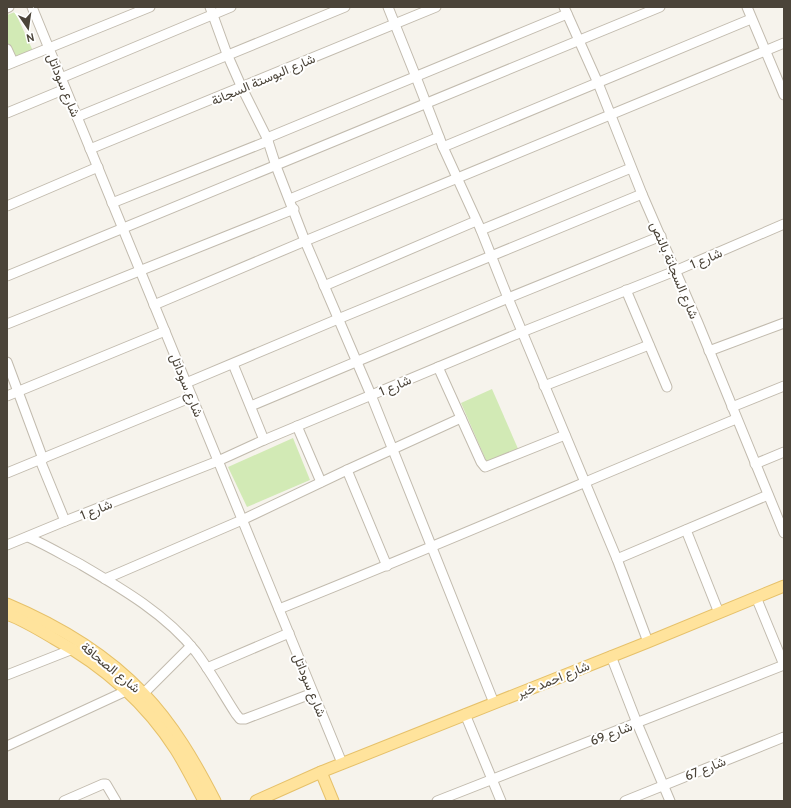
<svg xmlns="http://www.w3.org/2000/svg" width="791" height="808" font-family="Cabin,Vazirmatn,sans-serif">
	<rect width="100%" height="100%" fill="#f6f3ec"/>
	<g fill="#d2eab5">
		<polygon points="15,12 33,51 9,62 7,58 7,15"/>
		<polygon points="492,389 519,451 488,465 461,403"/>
		<polygon points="293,438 310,480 247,507 228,467"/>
	</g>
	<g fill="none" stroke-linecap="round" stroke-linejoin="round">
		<defs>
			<g id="minor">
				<polyline points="32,7 342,763"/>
				<polyline points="210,7 227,54 242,88 267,138 276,166 305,241 371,395 494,703"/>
				<polyline points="388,7 416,77 443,147 481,230 508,298 617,559 648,642"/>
				<polyline points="564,7 598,83 642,194 698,323 784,533"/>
				<polyline points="747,7 784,95"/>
				<polyline points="7,8 9,7"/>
				<polyline points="7,49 13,62"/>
				<polyline points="7,65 150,7"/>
				<polyline points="61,78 231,7"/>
				<polyline points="7,113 65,89"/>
				<path d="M77 117C166 80 256 44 345 7"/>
				<polyline points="267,138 567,14"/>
				<polyline points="443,147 751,19"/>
				<polyline points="90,149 436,7"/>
				<polyline points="290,199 439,137"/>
				<polyline points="112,203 268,141"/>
				<polyline points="7,206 98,167"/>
				<polyline points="481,230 631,168"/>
				<polyline points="7,276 660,7"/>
				<polyline points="324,286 476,221"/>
				<polyline points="626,290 667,387"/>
				<polyline points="154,305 305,241 784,43"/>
				<polyline points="7,324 294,209"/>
				<polyline points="709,351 784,323"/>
				<polyline points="7,362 43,459"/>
				<polyline points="233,364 264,440"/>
				<polyline points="438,367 481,462 485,467 565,435"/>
				<polyline points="186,383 338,319 642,194"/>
				<polyline points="544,386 649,345"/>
				<polyline points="7,396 165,331"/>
				<polyline points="251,406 508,298 661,236"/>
				<polyline points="732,407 784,386"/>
				<polyline points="297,426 321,482"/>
				<polyline points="40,460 65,521"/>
				<polyline points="755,464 784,452"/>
				<polyline points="347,470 387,566"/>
				<polyline points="7,473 192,397"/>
				<polyline points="686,530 719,613"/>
				<path d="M28 537C46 545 63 555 80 564 121 588 166 614 196 652 211 672 223 694 236 714L240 719H245L313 693"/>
				<polyline points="7,545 65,521 218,461 264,440 522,332 675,271 784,224"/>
				<polyline points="617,559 768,495"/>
				<polyline points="105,579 242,520 347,470 461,418"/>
				<polyline points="756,597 784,665"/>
				<path d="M279 609C432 548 584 482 736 419"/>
				<polyline points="611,656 637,723 670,801"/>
				<polyline points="207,668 289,633"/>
				<polyline points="7,675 73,649"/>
				<polyline points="144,693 191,646"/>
				<polyline points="465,714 501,801"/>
				<polyline points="7,746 126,691"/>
				<polyline points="64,801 103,784 106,784 116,801"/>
				<polyline points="437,801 784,665"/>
				<polyline points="625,801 784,737"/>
			</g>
			<g id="major">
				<path d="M7 604C57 625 105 653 143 693 173 724 195 762 215 801"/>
				<path d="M7 614C23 620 38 629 53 638 102 665 146 703 176 750 186 766 195 784 204 801"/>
				<polyline points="321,772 648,642 784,586"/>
				<polyline points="256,801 321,772 333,801"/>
			</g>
		</defs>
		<use href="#minor" stroke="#c2bbae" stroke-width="11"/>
		<use href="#major" stroke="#e6c16a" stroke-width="13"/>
		<use href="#minor" stroke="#fff" stroke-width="9"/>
		<use href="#major" stroke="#ffe39c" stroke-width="11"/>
	</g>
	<g text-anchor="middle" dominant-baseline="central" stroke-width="4" stroke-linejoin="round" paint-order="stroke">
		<g font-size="13" fill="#4b4439" stroke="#fff">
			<text transform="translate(263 79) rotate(-23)">شارع البوستة السجانة</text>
			<text transform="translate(64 85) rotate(68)">شارع سوداتل</text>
			<text transform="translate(706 258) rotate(-23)">شارع 1</text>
			<text transform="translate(675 270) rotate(67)">شارع السجانة بالنص</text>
			<text transform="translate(187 385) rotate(68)">شارع سوداتل</text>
			<text transform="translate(395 385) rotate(-23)">شارع 1</text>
			<text transform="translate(96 509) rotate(-22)">شارع 1</text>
			<text transform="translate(111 667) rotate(39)">شارع الصحافة</text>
			<text transform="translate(553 679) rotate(-22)">شارع احمد خير</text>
			<text transform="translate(310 685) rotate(68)">شارع سوداتل</text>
			<text transform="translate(611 733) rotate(-21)">شارع 69</text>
			<text transform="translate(705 768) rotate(-22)">شارع 67</text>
		</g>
	</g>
	<rect width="791" height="808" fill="none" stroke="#4b4439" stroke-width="16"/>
	<g transform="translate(28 28) rotate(167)" stroke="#ffffff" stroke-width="3" paint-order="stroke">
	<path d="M0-3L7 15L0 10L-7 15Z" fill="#4b4439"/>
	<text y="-6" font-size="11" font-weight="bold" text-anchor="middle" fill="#4b4439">N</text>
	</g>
</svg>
